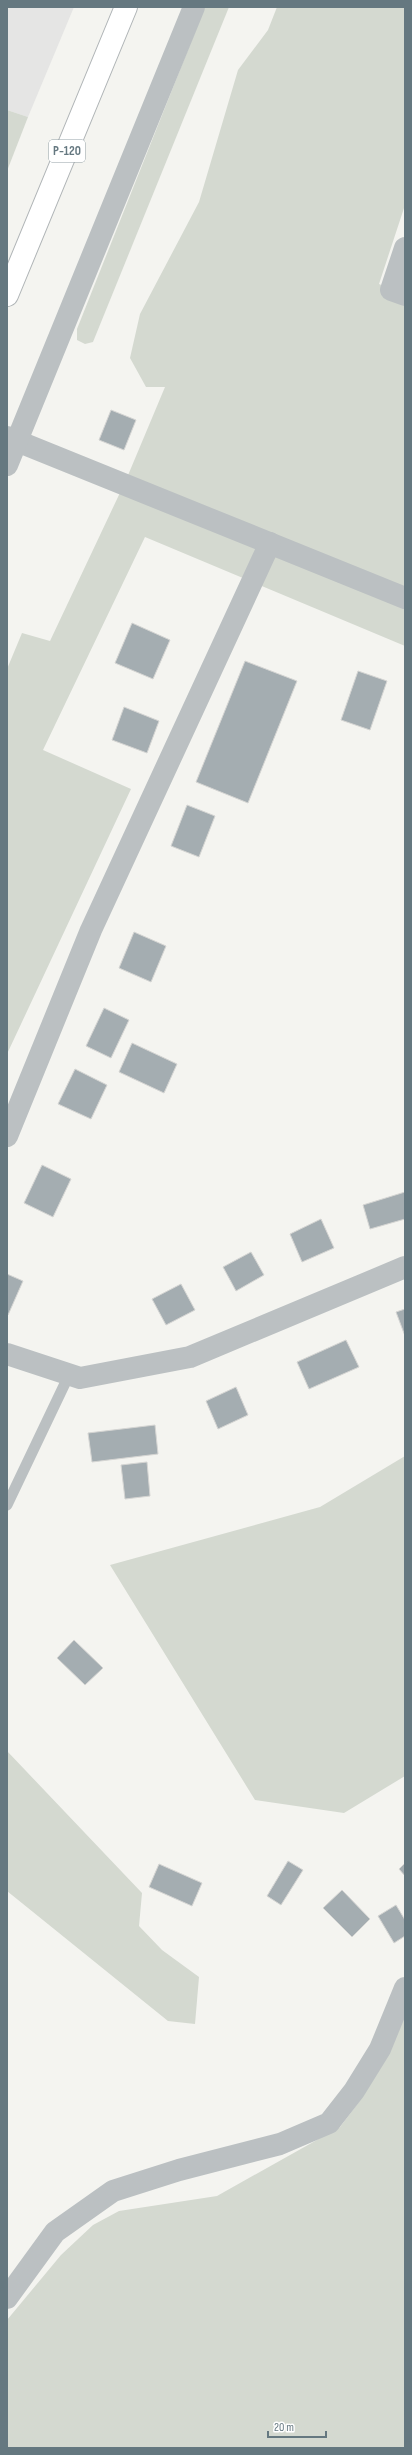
<svg xmlns="http://www.w3.org/2000/svg" width="412" height="2455" font-family="'Sofia Sans Condensed',sans-serif">
	<rect width="100%" height="100%" fill="#f4f4f0"/>
	<polygon fill="#e5e5e4" points="7,7 74,7 28,117 7,110"/>
	<g fill="#d4d9d0">
		<polygon points="205,7 229,7 93,342 85,344 77,340 77,329"/>
		<polygon points="277,7 405,7 405,205 379,284 405,295 405,646 145,537 43,750 131,789 7,1054 7,669 22,633 50,641 126,480 165,387 146,387 130,358 140,314 199,202 238,70 268,30"/>
		<polygon points="7,110 28,117 7,171"/>
		<polygon points="405,1456 405,1776 344,1813 255,1800 110,1565 320,1507"/>
		<polygon points="7,1751 142,1893 139,1926 162,1950 199,1977 195,2024 168,2021 7,1891"/>
		<polygon points="400,2017 405,2018 405,2448 7,2448 7,2320 61,2255 93,2225 119,2211 217,2196 340,2127 362,2098"/>
	</g>
	<g fill="#a4adb1" stroke="#d5d5d3">
		<polygon points="111,410 136,420 124,450 99,440"/>
		<polygon points="132,623 170,640 153,679 115,663"/>
		<polygon points="245,661 297,681 248,803 196,782"/>
		<polygon points="358,671 387,681 370,730 341,720"/>
		<polygon points="124,707 159,721 147,753 112,740"/>
		<polygon points="187,805 215,816 199,857 171,846"/>
		<polygon points="134,932 166,946 151,982 119,968"/>
		<polygon points="104,1008 129,1020 111,1058 86,1046"/>
		<polygon points="132,1043 177,1064 164,1093 119,1072"/>
		<polygon points="75,1069 107,1085 91,1119 58,1104"/>
		<polygon points="42,1165 71,1179 53,1217 24,1203"/>
		<polygon points="405,1192 405,1219 370,1229 363,1205"/>
		<polygon points="321,1219 334,1248 302,1262 290,1234"/>
		<polygon points="251,1252 264,1275 236,1291 223,1267"/>
		<polygon points="7,1274 23,1281 8,1315 7,1314"/>
		<polygon points="181,1284 195,1310 166,1325 152,1299"/>
		<polygon points="405,1309 405,1336 396,1312"/>
		<polygon points="346,1340 359,1367 309,1389 297,1362"/>
		<polygon points="236,1387 248,1415 218,1429 206,1401"/>
		<polygon points="155,1425 158,1454 92,1462 88,1433"/>
		<polygon points="147,1462 150,1496 125,1499 121,1465"/>
		<polygon points="74,1640 103,1668 85,1685 57,1658"/>
		<polygon points="288,1861 303,1870 281,1905 267,1896"/>
		<polygon points="405,1863 405,1876 399,1869"/>
		<polygon points="159,1864 202,1883 192,1906 149,1887"/>
		<polygon points="342,1890 370,1919 352,1937 323,1908"/>
		<polygon points="396,1905 405,1920 405,1936 394,1943 378,1916"/>
	</g>
	<g fill="none" stroke-linecap="round" stroke-linejoin="round">
		<defs>
			<polyline id="trunk" points="7,295 126,7"/>
		</defs>
		<use href="#trunk" stroke="#b0b5b7" stroke-width="24"/>
		<polyline stroke="#bbc0c2" stroke-width="11" points="7,1505 69,1375"/>
		<g stroke="#bbc0c2" stroke-width="22">
			<polyline points="405,248 391,290 405,295"/>
			<polyline points="7,437 405,598"/>
			<polyline points="7,465 194,7"/>
			<polyline points="7,1136 91,930 270,543"/>
			<polyline points="7,1354 80,1378 190,1357 405,1267"/>
			<polyline points="7,2298 55,2232 113,2191 179,2170 280,2144 329,2123 354,2091 380,2049 405,1988"/>
		</g>
		<use href="#trunk" stroke="#fff" stroke-width="22"/>
	</g>
	<g text-anchor="middle" dominant-baseline="central" stroke-width="4" stroke-linejoin="round" paint-order="stroke">
		<rect fill="#fff" stroke="#93a0a6" stroke-width="1" x="49" y="140" width="36" height="22" rx="3"/>
		<g font-size="13" font-weight="bold" fill="#657880">
			<text x="67" y="151">Р-120</text>
		</g>
	</g>
	<rect width="412" height="2455" fill="none" stroke="#657880" stroke-width="16"/>
	<path d="M268 2431v6h58v-6" fill="none" stroke="#657880" stroke-width="2"/>
	<text x="274" y="2431" font-size="12" fill="#657880" stroke="#ffffff" stroke-width="3" paint-order="stroke">20 m</text>
</svg>
